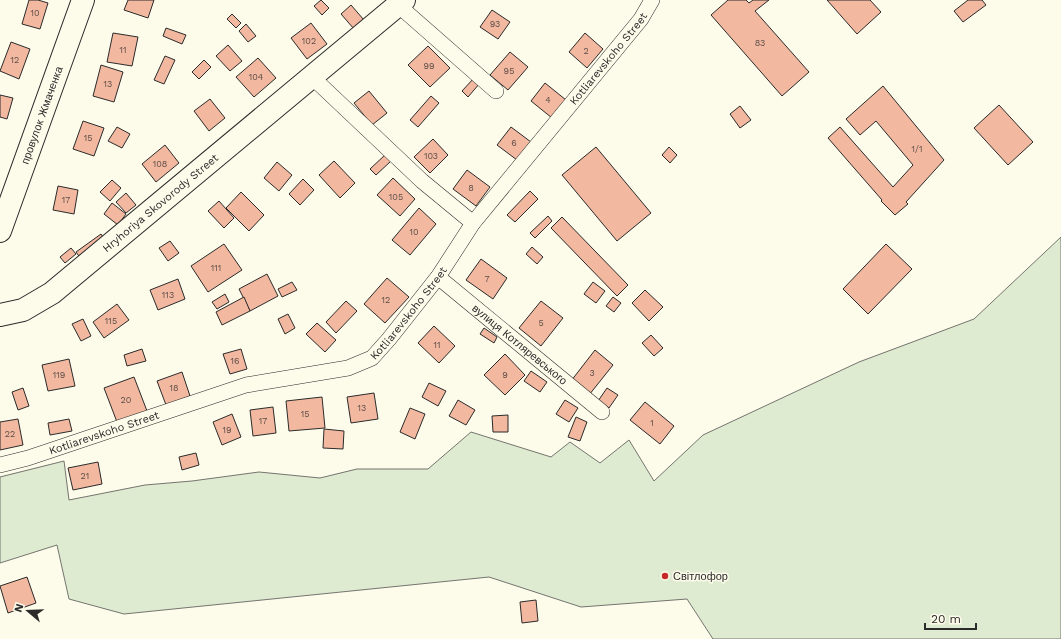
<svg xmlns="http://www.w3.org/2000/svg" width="1061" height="639" font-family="'Work Sans',sans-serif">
	<rect width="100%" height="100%" fill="#fdfbea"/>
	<polygon fill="#deebd1" stroke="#74746e" points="1061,237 1061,639 713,639 687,599 581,607 489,577 124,614 69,599 57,545 0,563 0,477 64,461 69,500 145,485 192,481 259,472 320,478 357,469 428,469 471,432 551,457 570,442 600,463 629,440 654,481 703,435 859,362 974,319"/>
	<g fill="#f2b8a0" stroke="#2b2b2b">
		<polygon points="29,0 38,0 48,3 40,29 22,24"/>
		<polygon points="128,0 154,0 148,18 124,10"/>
		<polygon points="321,0 329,8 322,15 314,6"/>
		<polygon points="728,0 746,0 749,3 753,0 769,0 755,11 809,72 782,96 711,15"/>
		<polygon points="827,0 870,0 881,12 857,34"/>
		<polygon points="968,0 982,0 986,5 963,22 954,11"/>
		<polygon points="351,5 364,20 354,29 341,14"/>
		<polygon points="492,10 510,22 498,39 480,27"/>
		<polygon points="232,14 241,23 236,28 227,19"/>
		<polygon points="311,23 327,44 307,59 291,38"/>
		<polygon points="246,24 256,36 248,42 239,31"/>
		<polygon points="166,28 186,35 182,44 163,36"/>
		<polygon points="113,33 138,37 132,66 107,62"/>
		<polygon points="585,33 603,49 587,68 569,52"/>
		<polygon points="11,42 30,49 19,79 0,71"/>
		<polygon points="228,45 242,61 230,71 216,56"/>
		<polygon points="428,46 450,68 430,87 408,65"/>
		<polygon points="510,52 528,67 508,90 490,75"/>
		<polygon points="165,56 175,60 164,84 154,80"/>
		<polygon points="258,58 276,78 254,97 236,77"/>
		<polygon points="204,60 211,67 199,79 192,72"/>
		<polygon points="101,65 123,72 114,102 93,96"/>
		<polygon points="474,78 480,83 468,97 462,91"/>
		<polygon points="545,83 566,100 552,118 531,101"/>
		<polygon points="883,86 944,160 906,202 908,204 895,215 881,201 882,200 828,138 840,127 893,187 913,165 876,121 860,135 846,119"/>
		<polygon points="369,91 387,113 372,125 354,103"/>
		<polygon points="0,95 13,98 7,119 0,117"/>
		<polygon points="431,96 439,103 418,127 410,120"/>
		<polygon points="210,99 225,118 209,131 194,111"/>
		<polygon points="999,105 1033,142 1008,165 974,128"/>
		<polygon points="740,106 751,120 740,128 730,114"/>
		<polygon points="83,121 104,128 94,156 73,149"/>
		<polygon points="117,127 130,134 122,148 108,141"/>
		<polygon points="511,127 531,142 517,160 497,145"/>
		<polygon points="433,139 448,155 430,173 414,157"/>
		<polygon points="165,145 179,163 156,182 142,164"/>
		<polygon points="596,147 651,213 617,241 562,175"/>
		<polygon points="669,147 677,155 670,163 662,155"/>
		<polygon points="386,154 391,161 376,175 370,169"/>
		<polygon points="334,161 355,183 340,198 319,175"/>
		<polygon points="277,162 292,175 279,191 264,178"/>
		<polygon points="467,170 490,187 476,206 453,189"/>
		<polygon points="393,178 415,199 400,216 377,195"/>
		<polygon points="303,179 314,190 300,205 289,194"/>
		<polygon points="112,180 121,188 110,201 100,192"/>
		<polygon points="58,186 78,190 74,214 53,210"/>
		<polygon points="530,191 538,199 515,222 507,215"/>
		<polygon points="241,192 264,215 249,231 226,208"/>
		<polygon points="126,193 136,205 126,213 116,202"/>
		<polygon points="219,201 234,218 224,228 208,211"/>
		<polygon points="112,203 126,214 118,225 104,214"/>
		<polygon points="419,208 436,224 410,255 392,240"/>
		<polygon points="548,216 552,221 535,238 530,233"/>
		<polygon points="562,217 628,285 617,296 551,228"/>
		<polygon points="101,234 106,241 81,259 76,252"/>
		<polygon points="170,241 179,253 168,261 159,248"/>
		<polygon points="224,244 242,270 208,292 191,266"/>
		<polygon points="886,244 912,269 868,314 843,289"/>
		<polygon points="532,247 543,257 537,264 526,254"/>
		<polygon points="71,248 76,254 65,263 60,257"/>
		<polygon points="481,259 507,278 493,299 466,280"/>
		<polygon points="267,274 278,296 250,311 239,289"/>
		<polygon points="387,278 409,297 385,323 364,304"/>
		<polygon points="178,279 185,299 158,310 150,290"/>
		<polygon points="292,282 297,290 282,297 278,289"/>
		<polygon points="593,282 605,291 596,303 584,294"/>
		<polygon points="645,290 663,307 649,321 632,303"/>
		<polygon points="225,294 229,302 217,309 212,302"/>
		<polygon points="244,297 250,311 222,325 216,312"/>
		<polygon points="613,297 621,303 614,312 606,306"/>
		<polygon points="346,301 357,311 336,333 326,322"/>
		<polygon points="541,301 563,318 541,346 519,328"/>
		<polygon points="117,304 129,320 104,338 93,322"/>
		<polygon points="288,314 295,328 285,334 278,319"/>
		<polygon points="83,319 91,336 81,341 72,324"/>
		<polygon points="317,323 336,340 325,352 306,334"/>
		<polygon points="434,326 455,346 439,363 418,343"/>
		<polygon points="484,328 497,337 494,343 480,334"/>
		<polygon points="651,335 663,348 654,356 642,343"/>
		<polygon points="142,349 146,361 127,366 124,355"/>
		<polygon points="241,349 247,369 230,374 223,354"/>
		<polygon points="595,350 613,365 589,395 571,381"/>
		<polygon points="505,354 525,375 505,395 484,375"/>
		<polygon points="69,359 75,386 48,391 42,365"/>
		<polygon points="531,371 547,382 540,392 524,381"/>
		<polygon points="182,372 190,396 166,405 157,381"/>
		<polygon points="134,377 147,411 117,422 104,388"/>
		<polygon points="429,383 446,391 438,406 422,397"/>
		<polygon points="23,388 29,406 18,410 12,392"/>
		<polygon points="607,388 618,395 609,408 598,401"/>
		<polygon points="374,393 378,419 351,423 347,397"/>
		<polygon points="322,397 325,428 289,431 286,401"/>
		<polygon points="458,400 475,410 466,425 449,416"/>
		<polygon points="565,400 578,408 569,422 556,414"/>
		<polygon points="645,402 674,426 660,444 630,420"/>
		<polygon points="273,407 276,433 253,436 250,410"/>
		<polygon points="410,408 425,414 415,439 400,432"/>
		<polygon points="232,414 241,437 222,445 213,422"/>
		<polygon points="508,415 508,432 493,432 492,416"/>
		<polygon points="576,417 587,422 580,441 568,437"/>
		<polygon points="18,419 23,445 0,450 0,422"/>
		<polygon points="69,419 72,431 50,435 48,423"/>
		<polygon points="324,429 344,431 343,449 323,448"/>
		<polygon points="196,453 199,465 182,470 179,457"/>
		<polygon points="98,462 102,484 73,490 68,468"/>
		<polygon points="27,577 36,603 8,613 0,586"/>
		<polygon points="536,600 538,621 522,623 520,602"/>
	</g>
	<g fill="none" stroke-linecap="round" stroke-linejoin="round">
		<defs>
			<g id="street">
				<polyline points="398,5 496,91"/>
				<polyline points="312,77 422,181 473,223"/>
				<path id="s1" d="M438 277 602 412"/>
				<path id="s2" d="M0 465 28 458 246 385 348 368 372 358 389 339 438 277 473 223 641 19 652 0"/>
			</g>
			<g id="secondary">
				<path id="s3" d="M0 231 83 0"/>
				<path id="s4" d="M0 315 23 310 52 293 404 0"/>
			</g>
		</defs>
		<use href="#street" stroke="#2b2b2b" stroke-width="16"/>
		<use href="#secondary" stroke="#2b2b2b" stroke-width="24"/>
		<use href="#street" stroke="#fdfbea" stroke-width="15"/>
		<use href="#secondary" stroke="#fdfbea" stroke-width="22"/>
	</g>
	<circle fill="#c62828" stroke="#fdfbea" stroke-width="1.5" cx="665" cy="576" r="4"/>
	<g text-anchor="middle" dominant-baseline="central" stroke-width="3" stroke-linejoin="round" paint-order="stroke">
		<g font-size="9" fill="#5d4e48">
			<text x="35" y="13">10</text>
			<text x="495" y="24">93</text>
			<text x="309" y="41">102</text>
			<text x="760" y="43">83</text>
			<text x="123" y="50">11</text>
			<text x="586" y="51">2</text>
			<text x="15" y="60">12</text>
			<text x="429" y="66">99</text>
			<text x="509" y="71">95</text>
			<text x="256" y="77">104</text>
			<text x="108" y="84">13</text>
			<text x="548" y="100">4</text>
			<text x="88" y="138">15</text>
			<text x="514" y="143">6</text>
			<text x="917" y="149">1/1</text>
			<text x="431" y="156">103</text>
			<text x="160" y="164">108</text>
			<text x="471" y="188">8</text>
			<text x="396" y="197">105</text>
			<text x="66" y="200">17</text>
			<text x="414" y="232">10</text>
			<text x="216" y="268">111</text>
			<text x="487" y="279">7</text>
			<text x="168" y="295">113</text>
			<text x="386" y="300">12</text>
			<text x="111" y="321">115</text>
			<text x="541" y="323">5</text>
			<text x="437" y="345">11</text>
			<text x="235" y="361">16</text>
			<text x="592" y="373">3</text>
			<text x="59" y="375">119</text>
			<text x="505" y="375">9</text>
			<text x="174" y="388">18</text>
			<text x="126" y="400">20</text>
			<text x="362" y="408">13</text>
			<text x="305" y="414">15</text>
			<text x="263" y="421">17</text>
			<text x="652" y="423">1</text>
			<text x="227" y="430">19</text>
			<text x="10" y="434">22</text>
			<text x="85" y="476">21</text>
		</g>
		<g font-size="11" fill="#2b2b2b" stroke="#fdfbea">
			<text stroke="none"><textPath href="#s2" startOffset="770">Kotliarevskoho Street</textPath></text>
			<text stroke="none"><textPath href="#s3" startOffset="123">провулок Жмаченка</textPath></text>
			<text stroke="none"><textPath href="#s4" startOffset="198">Hryhoriya Skovorody Street</textPath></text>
			<text stroke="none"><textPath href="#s2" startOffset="446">Kotliarevskoho Street</textPath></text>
			<text stroke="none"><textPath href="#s1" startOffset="106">вулиця Котляревського</textPath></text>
			<text stroke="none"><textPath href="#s2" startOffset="109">Kotliarevskoho Street</textPath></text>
		</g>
		<g font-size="11" fill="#2b2b2b" stroke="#fdfbea" text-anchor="start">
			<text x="673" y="576">Світлофор</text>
		</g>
	</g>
	<g transform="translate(28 611) rotate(289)" stroke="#fdfbea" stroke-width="3" paint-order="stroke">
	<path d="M0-3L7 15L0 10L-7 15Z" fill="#2b2b2b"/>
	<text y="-6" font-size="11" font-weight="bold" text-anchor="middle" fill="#2b2b2b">N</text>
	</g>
	<path d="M925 623v6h51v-6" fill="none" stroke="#2b2b2b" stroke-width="2"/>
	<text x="931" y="623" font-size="12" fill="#2b2b2b" stroke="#fdfbea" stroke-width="3" paint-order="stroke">20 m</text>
</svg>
